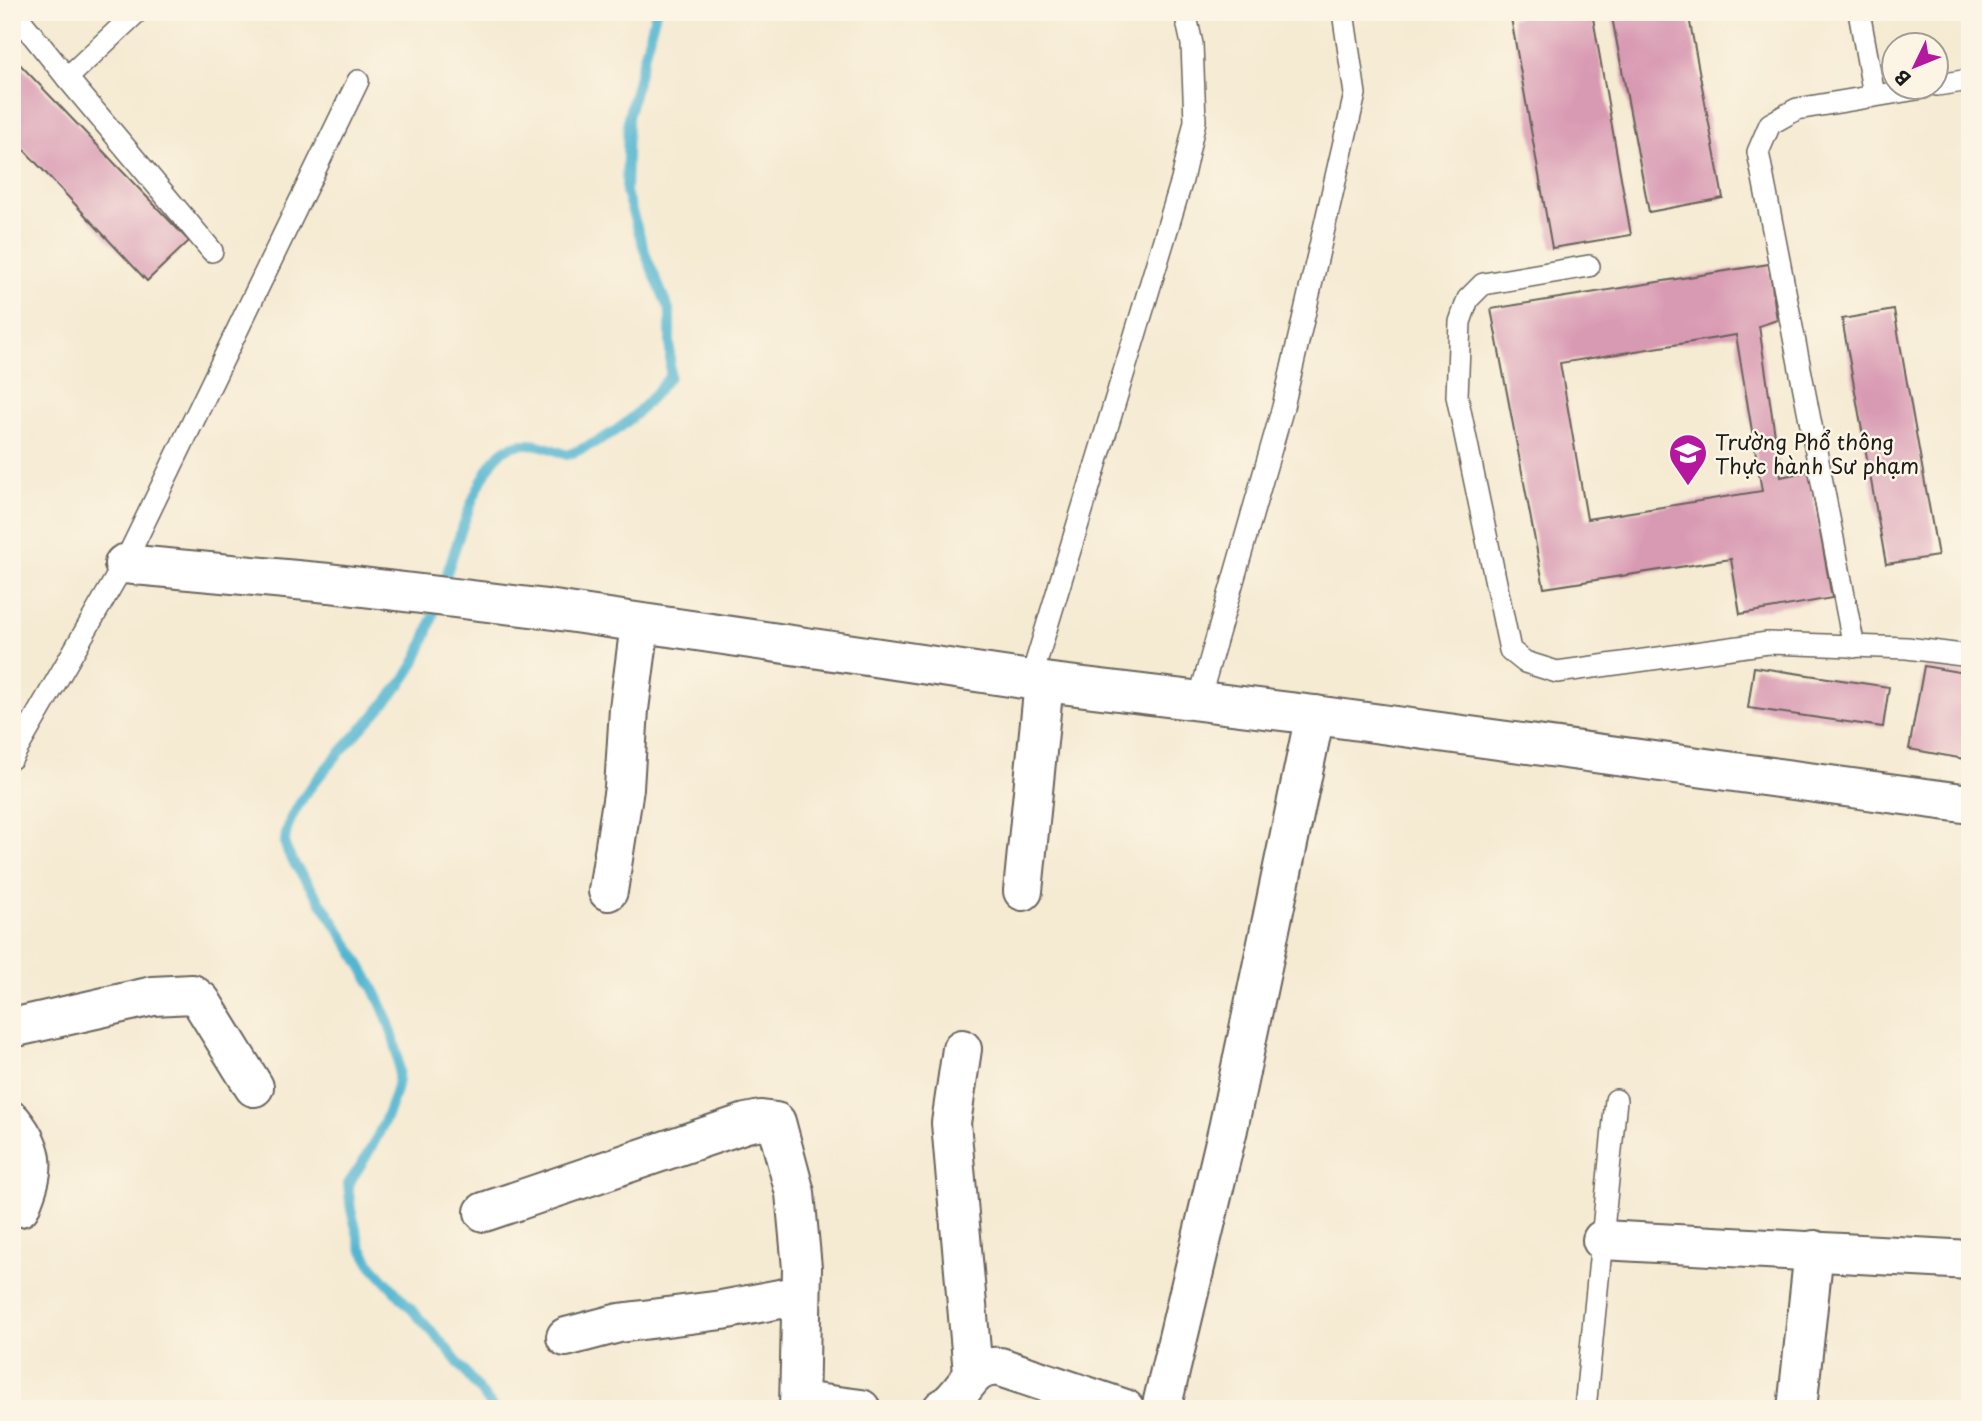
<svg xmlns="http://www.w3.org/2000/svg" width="1982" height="1421" font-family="'Playpen Sans',sans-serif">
	<rect width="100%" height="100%" fill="#fcf5e5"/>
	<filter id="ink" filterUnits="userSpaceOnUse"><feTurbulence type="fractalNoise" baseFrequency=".0143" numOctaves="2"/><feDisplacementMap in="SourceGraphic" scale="14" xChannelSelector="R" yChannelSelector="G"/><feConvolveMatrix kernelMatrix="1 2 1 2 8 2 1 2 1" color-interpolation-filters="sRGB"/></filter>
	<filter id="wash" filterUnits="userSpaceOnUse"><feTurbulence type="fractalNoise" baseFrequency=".00686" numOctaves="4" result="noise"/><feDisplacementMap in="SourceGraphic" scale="28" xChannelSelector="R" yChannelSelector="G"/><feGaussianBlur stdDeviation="1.57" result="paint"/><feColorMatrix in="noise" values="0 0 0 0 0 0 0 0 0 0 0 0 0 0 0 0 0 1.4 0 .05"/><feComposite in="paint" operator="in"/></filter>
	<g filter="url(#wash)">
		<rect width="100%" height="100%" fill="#f5ead2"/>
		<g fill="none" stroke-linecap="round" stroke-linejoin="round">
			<path stroke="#53b6d1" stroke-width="10" d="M494 1409 444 1345 372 1266 361 1247 351 1210 348 1184C368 1156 386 1124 396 1090 412 1034 348 943 318 898 311 887 286 856 285 844 284 793 387 713 413 666 439 620 468 471 506 449 527 438 547 447 567 455 619 435 635 418 670 376V312L647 258 626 193 628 117 656 12"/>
		</g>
		<g id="blocks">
			<g fill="#d899b2" fill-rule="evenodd">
				<polygon points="1546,12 1592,12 1631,235 1552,248 1511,18"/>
				<polygon points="1611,12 1688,12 1723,198 1649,212"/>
				<polygon points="12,56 189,241 147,281 12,137"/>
				<path d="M1769 264 1777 320 1759 326 1781 477 1809 471 1832 598 1740 614 1731 559 1544 588 1491 309ZM1736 335 1762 491 1587 519 1560 363Z"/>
				<polygon points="1894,310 1938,556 1886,564 1842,319"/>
				<polygon points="1924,666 1970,674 1970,760 1909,749"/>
				<polygon points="1754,667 1889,687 1883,727 1748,708"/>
			</g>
		</g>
	</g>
	<g filter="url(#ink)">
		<use href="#blocks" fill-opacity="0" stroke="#68645c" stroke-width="2"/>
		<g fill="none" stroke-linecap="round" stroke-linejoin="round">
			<defs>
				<g id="service">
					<polyline points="14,12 67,78 137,12"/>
					<polyline points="1859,12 1874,95"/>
					<polyline points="67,78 212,251"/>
					<polyline points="1937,85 1970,80"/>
					<polyline points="1589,266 1483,284 1468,299 1460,322 1457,396 1510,650 1525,662 1557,672 1768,643 1907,648 1970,656"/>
					<polyline points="1854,647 1758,152 1770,124 1797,109 1923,88"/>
					<polyline points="1031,679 1182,180 1195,121 1192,44 1185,12"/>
					<polyline points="1198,703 1283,407 1355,94 1343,12"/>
					<polyline points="12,758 124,564 358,81"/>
					<polyline points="1585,1409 1616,1100"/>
				</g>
				<g id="minor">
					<polyline points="124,564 329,583 547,609 1044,682 1315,715 1970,804"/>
					<polyline points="608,891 624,788 629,709 640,624"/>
					<polyline points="1023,891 1044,682"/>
					<polyline points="12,1028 153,996 192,994 201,1001 254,1087"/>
					<polyline points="962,1049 951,1123 973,1373"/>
					<path d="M12 1121C38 1153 35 1171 20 1207"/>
					<polyline points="484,1212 746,1123 761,1120 776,1122 795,1193 802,1268 799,1409"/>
					<polyline points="1602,1240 1970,1260"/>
					<polyline points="566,1337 619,1323 722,1310 801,1295"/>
					<polyline points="800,1401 861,1409"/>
					<path d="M942 1409C966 1395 969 1363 1000 1367L1125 1409"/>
					<polyline points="1161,1409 1228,1129 1315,715"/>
					<polyline points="1797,1409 1814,1250"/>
				</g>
			</defs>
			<use href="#service" stroke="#68645c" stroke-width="24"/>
			<use href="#minor" stroke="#68645c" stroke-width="42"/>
			<use href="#service" stroke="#fff" stroke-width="21"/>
			<use href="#minor" stroke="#fff" stroke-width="38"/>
		</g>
	</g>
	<defs>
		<symbol id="school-pin" viewBox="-11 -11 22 30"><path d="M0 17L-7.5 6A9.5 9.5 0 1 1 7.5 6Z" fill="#b5179e" stroke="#fcf5e5"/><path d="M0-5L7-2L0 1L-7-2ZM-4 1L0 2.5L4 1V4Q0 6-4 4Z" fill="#fff"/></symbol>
	</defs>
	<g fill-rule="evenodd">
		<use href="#school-pin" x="1666" y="431" width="44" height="60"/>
	</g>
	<g text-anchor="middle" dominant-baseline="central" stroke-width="5" stroke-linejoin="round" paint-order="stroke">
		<g font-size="21" fill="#1c1c1c" stroke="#fcf5e5" text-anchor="start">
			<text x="1715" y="441">Trường Phổ thông<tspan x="1715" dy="24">Thực hành Sư phạm</tspan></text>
		</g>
	</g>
	<rect width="1982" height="1421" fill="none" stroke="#fcf5e5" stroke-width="42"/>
	<g transform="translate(1915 66) rotate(227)"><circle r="33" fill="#fcf5e5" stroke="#a29e95" stroke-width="2"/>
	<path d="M0-5L12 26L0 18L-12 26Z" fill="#b5179e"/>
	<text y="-10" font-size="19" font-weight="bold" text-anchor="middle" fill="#1c1c1c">B</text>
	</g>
</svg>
